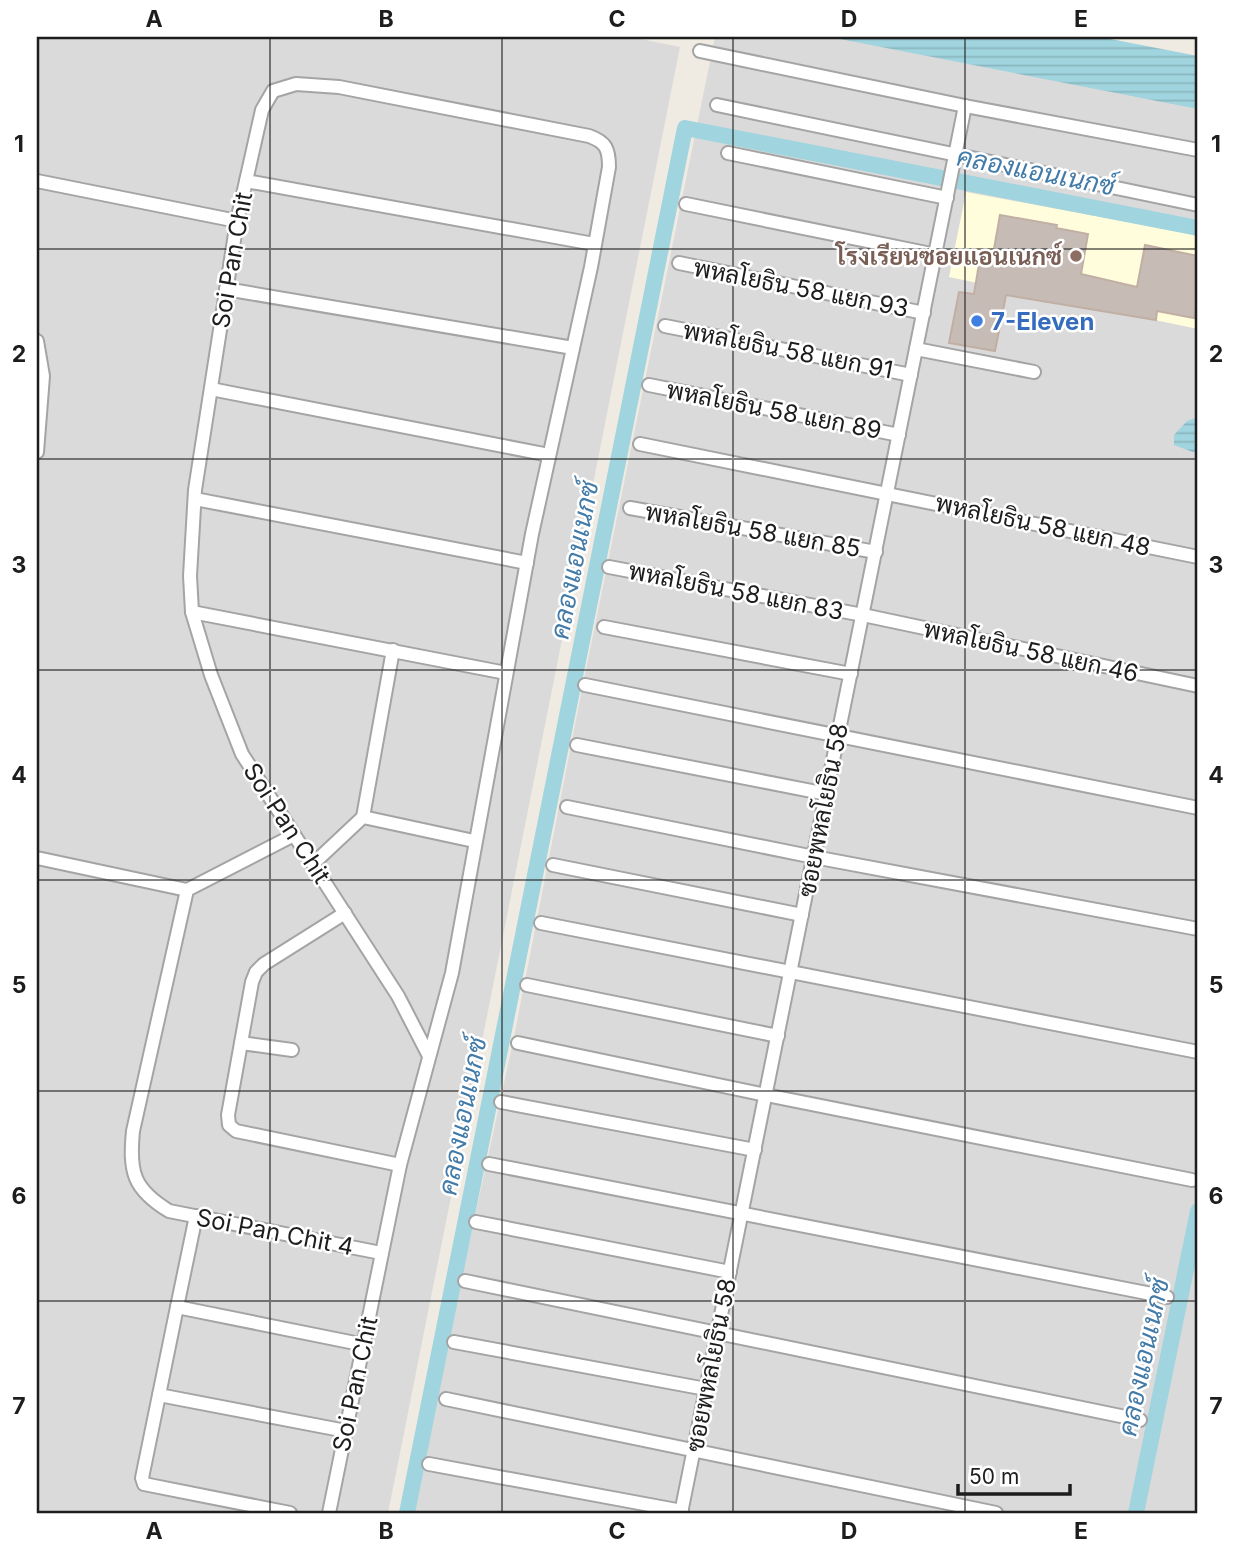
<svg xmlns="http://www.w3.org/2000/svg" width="1235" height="1550" font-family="Inter,Sarabun,sans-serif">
	<defs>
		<pattern id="water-rules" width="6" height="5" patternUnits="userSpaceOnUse" patternTransform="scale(1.75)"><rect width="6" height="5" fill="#a0d4de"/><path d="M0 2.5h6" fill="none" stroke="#89b6be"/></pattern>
	</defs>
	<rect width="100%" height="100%" fill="#efeae2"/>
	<g fill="#dbdada">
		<polygon points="37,37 631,37 680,47 388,1513 37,1513"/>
		<polygon points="715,37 857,37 1198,102 1198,1513 415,1513 461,1280 513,1042 581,694"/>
	</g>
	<polygon fill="#fffddb" points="966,192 1198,235 1198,329 949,277"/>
	<g fill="url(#water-rules)">
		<polygon points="830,37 1100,37 1198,56 1198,109"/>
		<polygon points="1198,417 1198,454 1174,445 1174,435 1187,421"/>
	</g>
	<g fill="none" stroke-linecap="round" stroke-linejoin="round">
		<g stroke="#a0d4de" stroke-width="16">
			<polyline points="407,1513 685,128 1198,228"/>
			<polyline points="1136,1513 1198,1211"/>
		</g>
	</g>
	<polygon fill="#c6bcb5" stroke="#c1afa4" stroke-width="2" points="1000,215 1057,225 1056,228 1088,234 1081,274 1137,287 1145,245 1198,256 1198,295 1194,318 1157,311 1156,320 1006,295 995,351 949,343 959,292 974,294 980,258 992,260"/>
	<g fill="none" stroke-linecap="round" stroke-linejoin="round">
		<defs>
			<g id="street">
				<polyline points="700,51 965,106 1198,150"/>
				<polyline points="717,105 1198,205"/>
				<polyline points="728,153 947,198"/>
				<polyline points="37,181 237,221"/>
				<polyline points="246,181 594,244"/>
				<polyline points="686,204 936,255"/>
				<polyline points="679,263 924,313"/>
				<polyline points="226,289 573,348"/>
				<polyline points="665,326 911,375"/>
				<polyline points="37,341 43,376 37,452"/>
				<polyline points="916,349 1034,372"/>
				<polyline points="649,385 899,435"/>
				<polyline points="211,389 549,455"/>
				<polyline points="640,444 1198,557"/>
				<polyline points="195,499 527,563"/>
				<polyline points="630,508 876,552"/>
				<polyline points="609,567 863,615 1198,686"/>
				<polyline points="192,612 506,673"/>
				<polyline points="604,627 851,674"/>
				<polyline points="585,685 1198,808"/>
				<polyline points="577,745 827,794"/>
				<polyline points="567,807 814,857 1198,929"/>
				<polyline points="363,817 393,650"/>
				<path d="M294 835 187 890 133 1131C129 1172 133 1189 169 1211L381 1253"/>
				<polyline points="37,858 187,890"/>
				<polyline points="314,863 363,817 474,841"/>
				<polyline points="553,865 802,915"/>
				<polyline points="345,913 264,964 256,972 252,982 228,1115 229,1125 236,1131 400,1165"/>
				<polyline points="541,923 1198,1052"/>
				<polyline points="527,985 778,1036"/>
				<polyline points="241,1043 292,1050"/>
				<polyline points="518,1043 766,1095 1192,1180"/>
				<polyline points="501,1102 755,1150"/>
				<polyline points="489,1164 1167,1297"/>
				<polyline points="196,1216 177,1307 365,1345"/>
				<polyline points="476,1222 730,1272"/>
				<polyline points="465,1281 1140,1420"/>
				<polyline points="177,1307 159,1395 346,1431"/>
				<polyline points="454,1342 706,1389"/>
				<polyline points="159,1395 142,1478 144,1484 290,1513"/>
				<polyline points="446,1399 996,1513"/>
				<polyline points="429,1464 682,1511"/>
				<path d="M329 1513 400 1165 452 973 532 534 591 267 609 167C609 149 606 142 589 136L339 87 296 84 273 91 262 110 237 221 195 490 190 576 192 612 211 675 242 754 398 996 429 1056"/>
				<polyline points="681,1513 965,106"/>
			</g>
		</defs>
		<use href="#street" stroke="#a4a4a4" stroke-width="16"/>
		<use href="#street" stroke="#fff" stroke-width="12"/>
	</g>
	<path fill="none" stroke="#1d1d1d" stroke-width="2" stroke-opacity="0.55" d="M270 37V1513M502 37V1513M733 37V1513M965 37V1513M37 249H1198M37 459H1198M37 670H1198M37 880H1198M37 1091H1198M37 1301H1198"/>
	<circle fill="#8d6e63" stroke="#fff" stroke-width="2.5" cx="1076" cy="256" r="7"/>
	<circle fill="#3f7fe0" stroke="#fff" stroke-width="2.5" cx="977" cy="321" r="7"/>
	<g text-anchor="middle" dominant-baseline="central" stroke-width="5" stroke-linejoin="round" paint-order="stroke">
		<g font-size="24" font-weight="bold" fill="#785e54" stroke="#fff" text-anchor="end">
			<text x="1062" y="256">โรงเรียนซอยแอนเนกซ์</text>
		</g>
		<g font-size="24" fill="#1d1d1d" stroke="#fff">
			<text transform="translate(232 260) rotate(-80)">Soi Pan Chit</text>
			<text transform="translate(801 288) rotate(11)">พหลโยธิน 58 แยก 93</text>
			<text transform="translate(788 350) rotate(11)">พหลโยธิน 58 แยก 91</text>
			<text transform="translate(774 410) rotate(11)">พหลโยธิน 58 แยก 89</text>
			<text transform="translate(1043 525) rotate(12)">พหลโยธิน 58 แยก 48</text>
			<text transform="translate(753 530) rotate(10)">พหลโยธิน 58 แยก 85</text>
			<text transform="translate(736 591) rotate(11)">พหลโยธิน 58 แยก 83</text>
			<text transform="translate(1031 651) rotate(12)">พหลโยธิน 58 แยก 46</text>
			<text transform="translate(823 810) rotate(-79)">ซอยพหลโยธิน 58</text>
			<text transform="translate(287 823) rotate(57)">Soi Pan Chit</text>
			<text transform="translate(275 1232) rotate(11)">Soi Pan Chit 4</text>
			<text transform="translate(711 1365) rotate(-79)">ซอยพหลโยธิน 58</text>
			<text transform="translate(355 1384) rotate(-78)">Soi Pan Chit</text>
		</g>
		<g font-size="24" font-weight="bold" fill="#366cbe" stroke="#fff" text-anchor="start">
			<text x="991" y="321">7-Eleven</text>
		</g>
		<g font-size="26" font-style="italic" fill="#437ba8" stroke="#fff">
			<text transform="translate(1036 171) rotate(11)">คลองแอนเนกซ์</text>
			<text transform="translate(574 560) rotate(-79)">คลองแอนเนกซ์</text>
			<text transform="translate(462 1116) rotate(-79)">คลองแอนเนกซ์</text>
			<text transform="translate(1143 1357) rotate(-78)">คลองแอนเนกซ์</text>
		</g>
	</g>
	<rect width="1235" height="1550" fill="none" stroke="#ffffff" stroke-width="77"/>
	<path d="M958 1484v10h112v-10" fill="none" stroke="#1d1d1d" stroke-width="3.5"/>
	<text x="969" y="1484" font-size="21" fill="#1d1d1d" stroke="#ffffff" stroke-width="5" paint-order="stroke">50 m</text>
	<rect x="38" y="38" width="1158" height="1474" fill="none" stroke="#1d1d1d" stroke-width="2.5"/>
	<g font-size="23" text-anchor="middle" font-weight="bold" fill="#1d1d1d">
		<text x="154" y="27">A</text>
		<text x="386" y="27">B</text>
		<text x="617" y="27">C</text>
		<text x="849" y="27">D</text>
		<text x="1081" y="27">E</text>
		<text x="19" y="152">1</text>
		<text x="1216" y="152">1</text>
		<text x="19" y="362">2</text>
		<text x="1216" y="362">2</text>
		<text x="19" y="573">3</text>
		<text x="1216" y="573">3</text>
		<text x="19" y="783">4</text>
		<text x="1216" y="783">4</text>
		<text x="19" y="993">5</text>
		<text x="1216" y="993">5</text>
		<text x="19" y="1204">6</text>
		<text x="1216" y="1204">6</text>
		<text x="19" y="1414">7</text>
		<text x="1216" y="1414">7</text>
		<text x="154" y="1539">A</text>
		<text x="386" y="1539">B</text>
		<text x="617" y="1539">C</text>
		<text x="849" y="1539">D</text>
		<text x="1081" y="1539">E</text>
	</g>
</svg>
